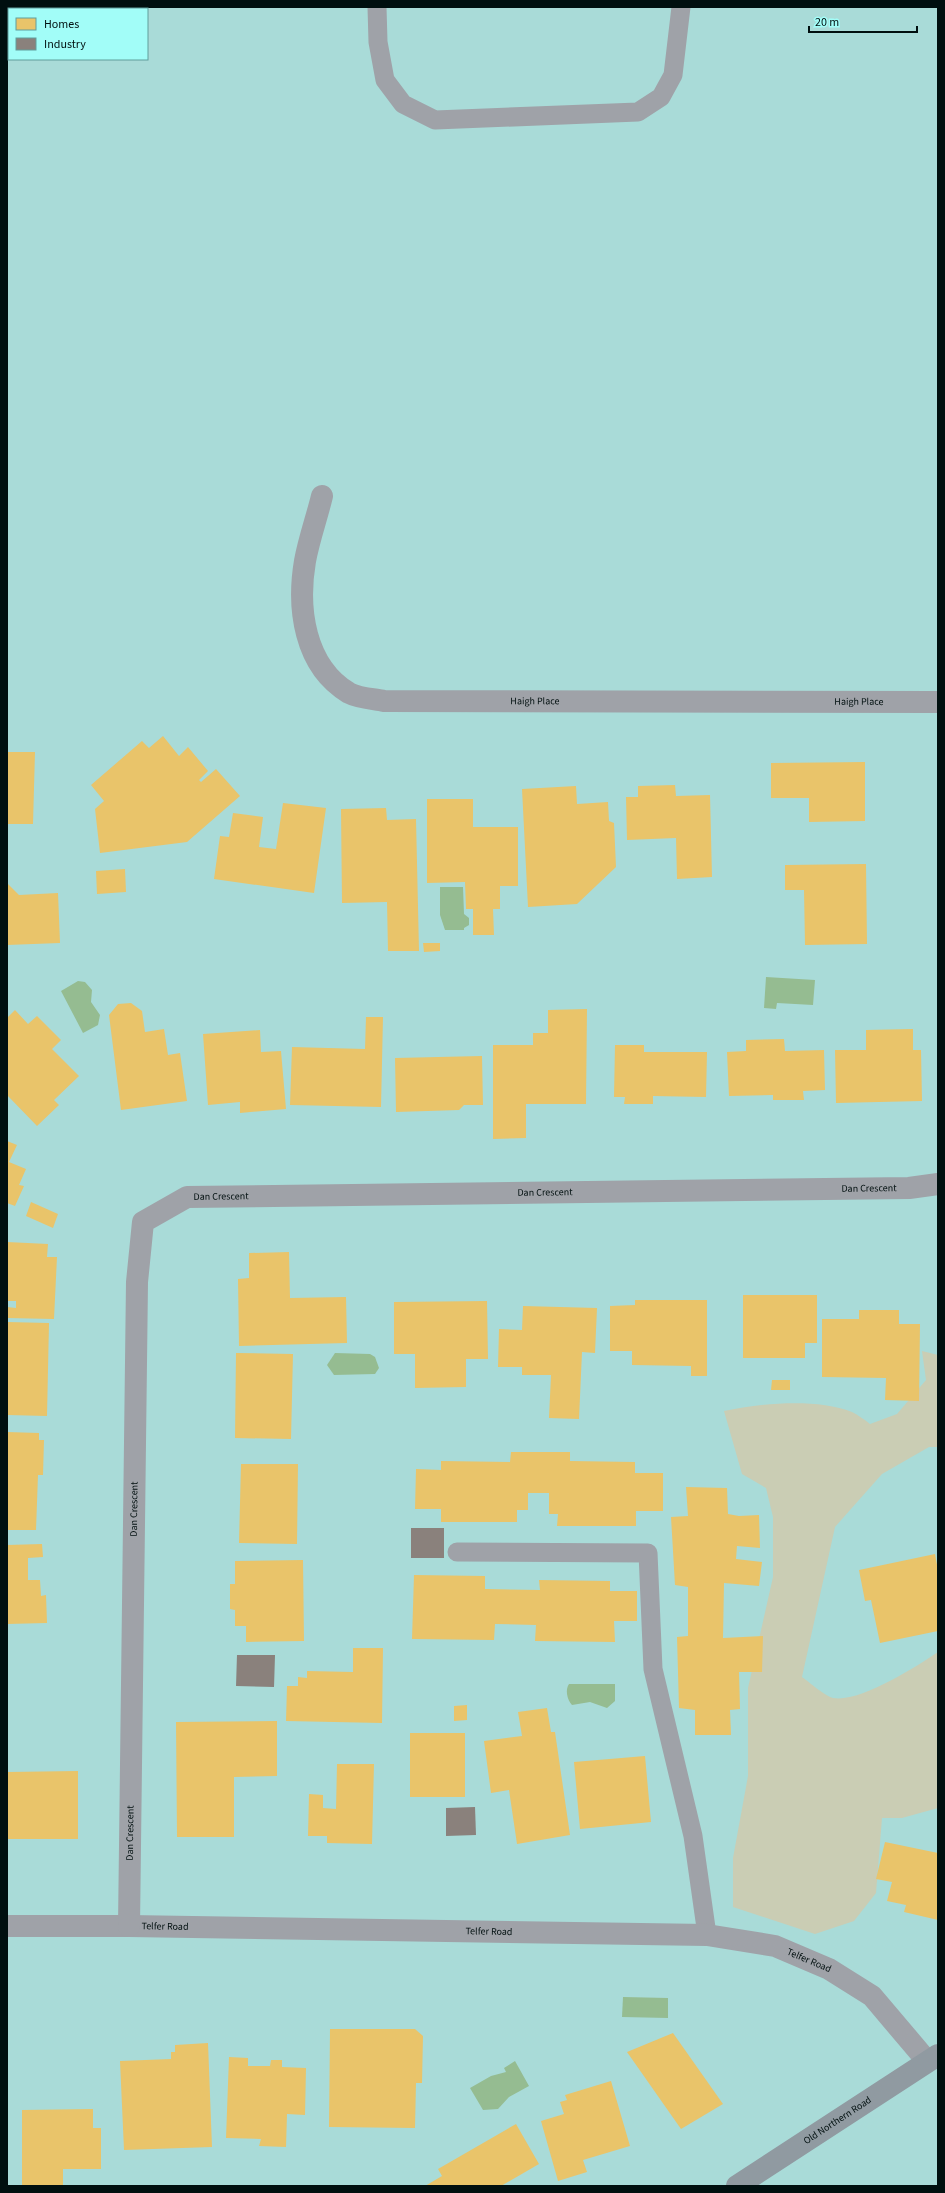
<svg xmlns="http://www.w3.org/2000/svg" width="945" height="2193" font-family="'Source Sans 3',sans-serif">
	<rect width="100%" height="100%" fill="#a9dbd8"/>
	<path fill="#cacdb4" d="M922 1351 938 1355V1447H929L882 1474 835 1527 802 1677C809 1682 825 1696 833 1698 859 1703 916 1667 938 1652V1808L902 1818H882L876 1893 854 1921 815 1934 733 1907V1858L748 1776V1688L773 1577V1517L766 1488 742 1474 724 1411C761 1403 817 1398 852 1412 858 1415 865 1420 870 1424L897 1414 926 1380Z"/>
	<g fill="#95bc91">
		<polygon points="440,887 463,887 464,914 469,918 469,925 464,928 464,930 445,930 440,915"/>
		<polygon points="766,977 815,980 813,1005 777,1003 776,1009 764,1008"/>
		<polygon points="78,981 85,982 92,990 91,1002 100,1015 98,1025 83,1033 61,991"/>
		<polygon points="335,1353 370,1354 375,1357 379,1368 375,1374 334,1375 327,1365"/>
		<path d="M569 1684H615V1701L607 1708 590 1702 572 1705C567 1700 565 1689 569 1684Z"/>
		<polygon points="623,1997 668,1998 668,2018 622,2017"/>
		<polygon points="515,2061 529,2086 509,2097 498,2109 483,2110 470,2088 491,2076 506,2072 504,2068"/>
	</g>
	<g fill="#e9c46a">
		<polygon points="163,736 179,756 188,747 208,771 199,780 201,782 216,769 240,796 187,842 100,853 95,809 104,801 91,785 142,741 149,748"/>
		<polygon points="7,752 35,752 33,824 7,824"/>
		<polygon points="865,762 865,821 809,822 809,798 771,798 771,763"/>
		<polygon points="675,785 676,796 710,795 712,877 677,879 676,838 627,840 626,797 638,797 638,786"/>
		<polygon points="576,786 577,804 608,802 609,821 614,823 616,867 577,904 528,907 522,789"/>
		<polygon points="427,799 473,799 473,827 518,827 518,886 500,886 500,909 493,909 494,935 473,935 473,909 466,909 465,882 427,883"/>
		<polygon points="283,803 326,808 314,893 214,879 220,836 229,837 233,813 263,817 259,847 276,849"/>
		<polygon points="386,808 387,820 416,819 419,951 388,951 387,902 342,903 341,809"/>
		<polygon points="866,864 867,944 805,945 804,890 785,890 785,865"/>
		<polygon points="125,869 126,892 97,894 96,871"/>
		<polygon points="7,883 19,895 58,893 60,943 7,945"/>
		<polygon points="423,943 440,943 440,951 424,952"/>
		<polygon points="131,1003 142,1011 145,1032 164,1029 168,1055 180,1053 187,1101 121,1110 109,1015 118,1004"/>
		<polygon points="587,1009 586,1104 526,1104 526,1138 493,1139 493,1045 533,1045 533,1033 548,1033 548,1010"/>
		<polygon points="15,1010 28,1024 37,1016 61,1040 52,1049 79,1076 54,1100 59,1105 37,1126 7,1095 7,1018"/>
		<polygon points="366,1017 383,1017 381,1107 290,1105 292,1047 365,1049"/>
		<polygon points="913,1029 913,1050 921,1050 922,1101 836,1103 835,1050 866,1050 866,1030"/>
		<polygon points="260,1030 261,1052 281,1051 286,1109 240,1113 240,1102 208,1105 203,1034"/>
		<polygon points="784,1039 785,1051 824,1050 825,1090 803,1091 804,1100 773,1100 773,1095 729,1096 727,1052 746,1051 746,1040"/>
		<polygon points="615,1045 644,1045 644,1052 707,1052 706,1097 653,1096 653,1104 624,1104 625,1097 614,1097"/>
		<polygon points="482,1056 483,1105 464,1105 459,1110 396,1112 395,1058"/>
		<polygon points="7,1141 17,1145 9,1162 26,1169 19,1185 24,1186 15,1206 7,1203"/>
		<polygon points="31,1202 58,1214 53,1228 26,1216"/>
		<polygon points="7,1242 48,1244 47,1257 57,1257 54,1319 7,1318 7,1307 16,1308 16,1301 7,1301"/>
		<polygon points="289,1252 290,1298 346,1297 347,1343 239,1346 238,1279 249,1278 249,1253"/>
		<polygon points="743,1295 817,1295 817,1343 805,1343 805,1358 743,1358"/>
		<polygon points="635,1300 707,1300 707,1376 691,1376 691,1366 632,1365 632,1351 610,1351 610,1306 635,1305"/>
		<polygon points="487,1301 488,1359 466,1359 466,1387 415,1388 415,1354 394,1354 394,1302"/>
		<polygon points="523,1306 597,1308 595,1353 582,1352 579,1419 549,1418 551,1375 522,1375 522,1367 498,1367 499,1329 522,1330"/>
		<polygon points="859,1310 899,1310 899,1324 920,1324 919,1401 885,1400 886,1378 822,1377 822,1319 859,1319"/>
		<polygon points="7,1322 49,1323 47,1416 7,1415"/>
		<polygon points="236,1353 293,1354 291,1439 235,1438"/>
		<polygon points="772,1380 790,1380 790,1390 771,1390"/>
		<polygon points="7,1432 39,1433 39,1440 44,1440 43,1475 38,1475 36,1530 7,1530"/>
		<polygon points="511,1452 570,1452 570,1461 635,1462 635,1473 663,1473 663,1511 636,1511 636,1526 557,1526 558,1514 549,1514 549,1493 528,1493 528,1510 517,1510 517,1522 441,1522 441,1509 415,1509 416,1469 441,1470 441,1461 510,1462"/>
		<polygon points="241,1464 298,1464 297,1544 239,1543"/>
		<polygon points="686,1487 727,1488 728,1514 739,1516 759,1515 760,1548 737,1546 736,1559 762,1562 759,1586 724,1583 723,1638 763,1636 762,1672 739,1672 740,1709 730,1710 731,1735 695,1735 695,1710 679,1708 677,1637 688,1636 688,1587 675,1585 671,1517 688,1516"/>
		<polygon points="42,1544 43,1557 28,1558 28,1580 40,1580 41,1596 46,1595 47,1623 7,1624 7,1545"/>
		<polygon points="935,1554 938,1570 938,1631 880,1643 871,1600 865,1601 859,1570"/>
		<polygon points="303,1560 304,1641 246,1642 246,1626 235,1626 235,1610 230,1609 230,1584 235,1584 235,1561"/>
		<polygon points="414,1575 485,1576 485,1589 540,1590 539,1580 610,1581 610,1591 637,1591 637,1621 614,1621 615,1642 535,1641 536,1625 495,1624 494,1640 412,1639"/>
		<polygon points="353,1648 383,1648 382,1723 286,1721 287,1686 298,1686 298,1677 307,1678 307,1671 353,1672"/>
		<polygon points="467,1705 467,1720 454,1721 454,1706"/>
		<polygon points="547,1708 551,1732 555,1732 570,1835 517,1844 509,1790 491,1793 484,1741 522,1736 518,1712"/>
		<polygon points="277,1721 277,1776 234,1777 234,1837 177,1837 176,1722"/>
		<rect x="410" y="1733" width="55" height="64"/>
		<polygon points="645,1756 651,1822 580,1829 574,1762"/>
		<polygon points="337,1764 374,1764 372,1844 327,1843 327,1836 308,1836 309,1794 323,1795 323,1808 336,1809"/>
		<polygon points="78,1771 78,1839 7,1839 7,1772"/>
		<polygon points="885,1842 938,1853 938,1920 904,1912 906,1905 887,1901 892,1882 876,1879"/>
		<polygon points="330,2029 415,2029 423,2036 422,2083 416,2083 415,2128 329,2127"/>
		<polygon points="673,2033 723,2104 681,2129 627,2052"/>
		<polygon points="208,2043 212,2147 124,2150 120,2061 171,2059 171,2052 175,2052 175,2045"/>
		<polygon points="229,2057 248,2058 248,2066 270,2066 271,2060 282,2060 282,2067 306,2068 305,2115 287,2114 286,2147 259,2146 261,2139 226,2138"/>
		<polygon points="611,2081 630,2146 583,2160 587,2172 558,2181 541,2121 564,2114 560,2102 567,2100 565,2095"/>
		<polygon points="93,2109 93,2128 101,2128 101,2169 63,2169 63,2186 22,2186 22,2110"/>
		<polygon points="516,2124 539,2164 501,2186 425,2186 442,2176 438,2169"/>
	</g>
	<g fill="#8a817c">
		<rect x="411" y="1528" width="33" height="30"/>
		<polygon points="237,1655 275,1655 274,1687 236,1686"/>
		<polygon points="475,1807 476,1835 446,1836 446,1808"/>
	</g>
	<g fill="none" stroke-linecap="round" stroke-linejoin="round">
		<g stroke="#9fa2a8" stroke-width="19">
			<polyline points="377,7 378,42 385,80 403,104 435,120 638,112 661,97 673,75 681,7"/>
			<polyline points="457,1552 648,1553 653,1669 693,1836 707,1935"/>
		</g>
		<g stroke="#9fa2a8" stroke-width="22">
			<path id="s1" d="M322 496C317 517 309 539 305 561 297 608 304 666 349 693 358 698 374 699 384 701L938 702"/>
			<path id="s2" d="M7 1926H129L707 1935 775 1946 829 1969 872 1996 927 2061"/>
			<path id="s3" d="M129 1926 137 1282 143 1222 187 1197 909 1188 938 1184"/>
		</g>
		<path stroke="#909aa1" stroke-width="22" id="s4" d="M737 2186 938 2055"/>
	</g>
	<g text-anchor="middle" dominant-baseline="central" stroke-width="4" stroke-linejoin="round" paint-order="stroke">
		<g font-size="10" fill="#000f0f" stroke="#a2fdf8">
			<text stroke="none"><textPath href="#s1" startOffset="402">Haigh Place</textPath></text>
			<text stroke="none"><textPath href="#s1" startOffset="726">Haigh Place</textPath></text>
			<text stroke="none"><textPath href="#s3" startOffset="1437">Dan Crescent</textPath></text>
			<text stroke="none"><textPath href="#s3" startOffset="1113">Dan Crescent</textPath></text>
			<text stroke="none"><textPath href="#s3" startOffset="789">Dan Crescent</textPath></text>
			<text stroke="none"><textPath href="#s3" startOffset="417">Dan Crescent</textPath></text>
			<text stroke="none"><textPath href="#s3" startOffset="93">Dan Crescent</textPath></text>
			<text stroke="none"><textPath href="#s2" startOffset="158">Telfer Road</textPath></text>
			<text stroke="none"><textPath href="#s2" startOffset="482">Telfer Road</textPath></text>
			<text stroke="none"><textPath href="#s2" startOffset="806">Telfer Road</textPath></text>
			<text stroke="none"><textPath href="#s4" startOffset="120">Old Northern Road</textPath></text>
		</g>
	</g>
	<rect width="945" height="2193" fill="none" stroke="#000f0f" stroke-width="16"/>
	<rect x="8" y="8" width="140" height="52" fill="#a2fdf8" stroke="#619e9b"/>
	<rect x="16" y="18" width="20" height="12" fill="#e9c46a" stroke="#619e9b"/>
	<text x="44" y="28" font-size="12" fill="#000f0f">Homes</text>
	<rect x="16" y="38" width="20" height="12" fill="#8a817c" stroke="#619e9b"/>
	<text x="44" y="48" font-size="12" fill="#000f0f">Industry</text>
	<path d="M809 26v6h108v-6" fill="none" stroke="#000f0f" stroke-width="2"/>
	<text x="815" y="26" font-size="12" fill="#000f0f" stroke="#a2fdf8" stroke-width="3" paint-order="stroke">20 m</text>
</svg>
